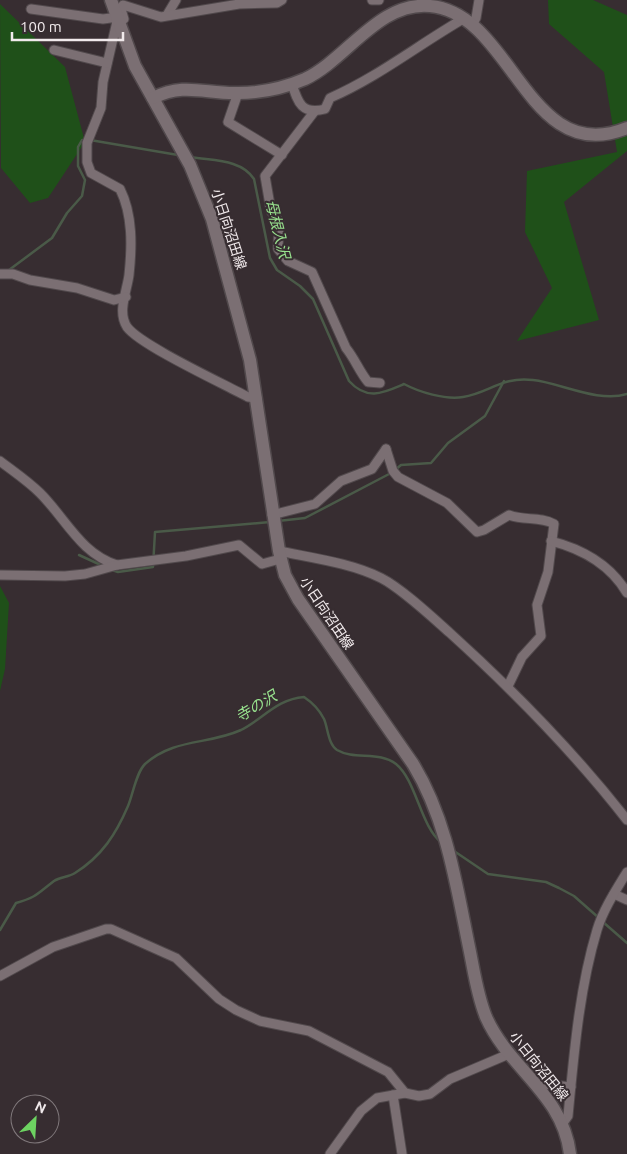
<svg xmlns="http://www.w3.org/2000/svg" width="627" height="1154" font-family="Ubuntu,'Noto Sans JP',sans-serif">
	<rect width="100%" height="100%" fill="#372d31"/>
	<g fill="#1f5019">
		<polygon points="548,0 593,0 627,15 627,151 564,202 599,320 517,341 552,288 525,232 527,171 617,152 604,72 549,24"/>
		<polygon points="0,4 65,67 85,142 48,198 30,203 1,168"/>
		<polygon points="0,586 9,603 5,669 0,691"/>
	</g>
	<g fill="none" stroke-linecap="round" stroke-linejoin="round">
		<g stroke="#4a5a48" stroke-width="2.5">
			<polyline points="90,140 178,155"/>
			<path d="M191 157C213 161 241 159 254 179L270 258 277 270 300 286 313 299 349 381C367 401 383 393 404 384 419 392 445 400 463 397 489 393 502 376 533 380 561 383 598 403 627 394"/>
			<polyline points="9,270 52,238 67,213 82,196 85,180 78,166 78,147 82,140 85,140"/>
			<polyline points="395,470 401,465 431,463 448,443 485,416 504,381"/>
			<polyline points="278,521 305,518 391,473"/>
			<polyline points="79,555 103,566"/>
			<polyline points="112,570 118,572 153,567 155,532 270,522"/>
			<polyline points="454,851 488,874 546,882 559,888 574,896 599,918"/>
			<polyline points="603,922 627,943"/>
			<path d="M0 930 16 903C37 897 37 894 54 881 60 877 69 877 75 873 102 856 116 834 128 806 133 794 136 773 145 764 174 738 208 745 241 730 263 719 277 699 304 697 313 703 319 709 324 719 328 728 328 744 337 750 354 760 380 751 396 764 416 780 421 827 441 842"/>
		</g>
		<defs>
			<g id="street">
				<polyline points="372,0 379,0"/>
				<path d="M31 9 103 19 118 17 103 82 101 108 87 143V162L91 173 120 189C133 215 132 247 129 275 127 291 117 312 127 327 140 345 224 384 248 397L257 398"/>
				<polyline points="167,15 176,0"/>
				<polyline points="124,19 121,9 123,5 161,17 239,4 277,3 282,0"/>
				<polyline points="472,25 476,18 479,0"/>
				<polyline points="54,50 107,63"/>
				<path d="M292 84C298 103 302 115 325 109L330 98C378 77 418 45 463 19"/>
				<polyline points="238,93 228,122 282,155"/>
				<path d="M314 112 265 176 271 211 279 222 278 249 288 261 312 272 346 348C355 359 359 371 368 382L380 383"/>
				<polyline points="0,274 13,274 30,280 77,288 114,300 126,297"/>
				<path d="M386 449 393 471 398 477 447 503 477 532 484 530 509 515C524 521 540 516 554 524L548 572 537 605 541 636 522 657 508 686"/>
				<path d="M0 461C13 471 28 481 40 493 66 519 81 554 117 565"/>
				<polyline points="272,515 315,504 341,481 372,469 386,449"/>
				<path d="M551 541C582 549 610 564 627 593"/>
				<path d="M279 551C312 558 351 563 381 578 401 588 432 617 450 633 514 691 574 752 627 820"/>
				<polyline points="0,575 65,576 85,574 117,565 186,556 239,545 262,564 280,559"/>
				<polyline points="614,894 627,900"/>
				<polyline points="0,976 53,947 106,929 111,929 176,958 219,999 236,1010 260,1021 309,1031 388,1072 405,1093"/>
				<polyline points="535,1083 571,1087"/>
				<polyline points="393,1095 402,1154"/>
				<path d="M563 1123 568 1116C574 1054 579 990 597 930 603 910 616 890 627 872"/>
				<polyline points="330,1154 361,1111 377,1098 405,1093 419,1096 430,1094 450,1079 509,1054"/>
			</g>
			<g id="secondary">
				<path d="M111 0 135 66 190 165 212 219 250 360 279 551 285 575 298 599 413 764C447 820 456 884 469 947 474 971 477 995 486 1017 509 1069 563 1094 570 1154"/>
				<path d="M153 98C185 82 205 94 238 93 261 93 284 88 305 79 347 59 379 1 430 6 513 13 527 169 627 128"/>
			</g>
		</defs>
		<use href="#street" stroke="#51494c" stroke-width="11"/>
		<use href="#secondary" stroke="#51494c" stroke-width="15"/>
		<use href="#street" stroke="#7b6f73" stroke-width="9"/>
		<use href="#secondary" stroke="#7b6f73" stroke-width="12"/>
	</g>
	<g text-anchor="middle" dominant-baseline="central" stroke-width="4" stroke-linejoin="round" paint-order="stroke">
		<g font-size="14" fill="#f1eaec" stroke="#372d31">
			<text transform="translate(229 229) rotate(72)">小日向沼田線</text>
			<text transform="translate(327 613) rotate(56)">小日向沼田線</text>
			<text transform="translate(539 1066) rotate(51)">小日向沼田線</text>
		</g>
		<g font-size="15" font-style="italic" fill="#98e28e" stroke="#372d31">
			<text transform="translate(278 229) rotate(76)">母根入沢</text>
			<text transform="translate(256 706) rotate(-31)">寺の沢</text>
		</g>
	</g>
	<g transform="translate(35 1119) rotate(25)"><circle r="24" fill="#372d31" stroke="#81797c"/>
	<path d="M0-4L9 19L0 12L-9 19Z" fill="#6dd361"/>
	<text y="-8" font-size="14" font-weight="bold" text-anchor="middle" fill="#f1eaec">N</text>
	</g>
	<path d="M12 32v8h111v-8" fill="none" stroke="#f1eaec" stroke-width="2.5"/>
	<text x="20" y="32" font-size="15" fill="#f1eaec" stroke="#372d31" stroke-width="4" paint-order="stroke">100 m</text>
</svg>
